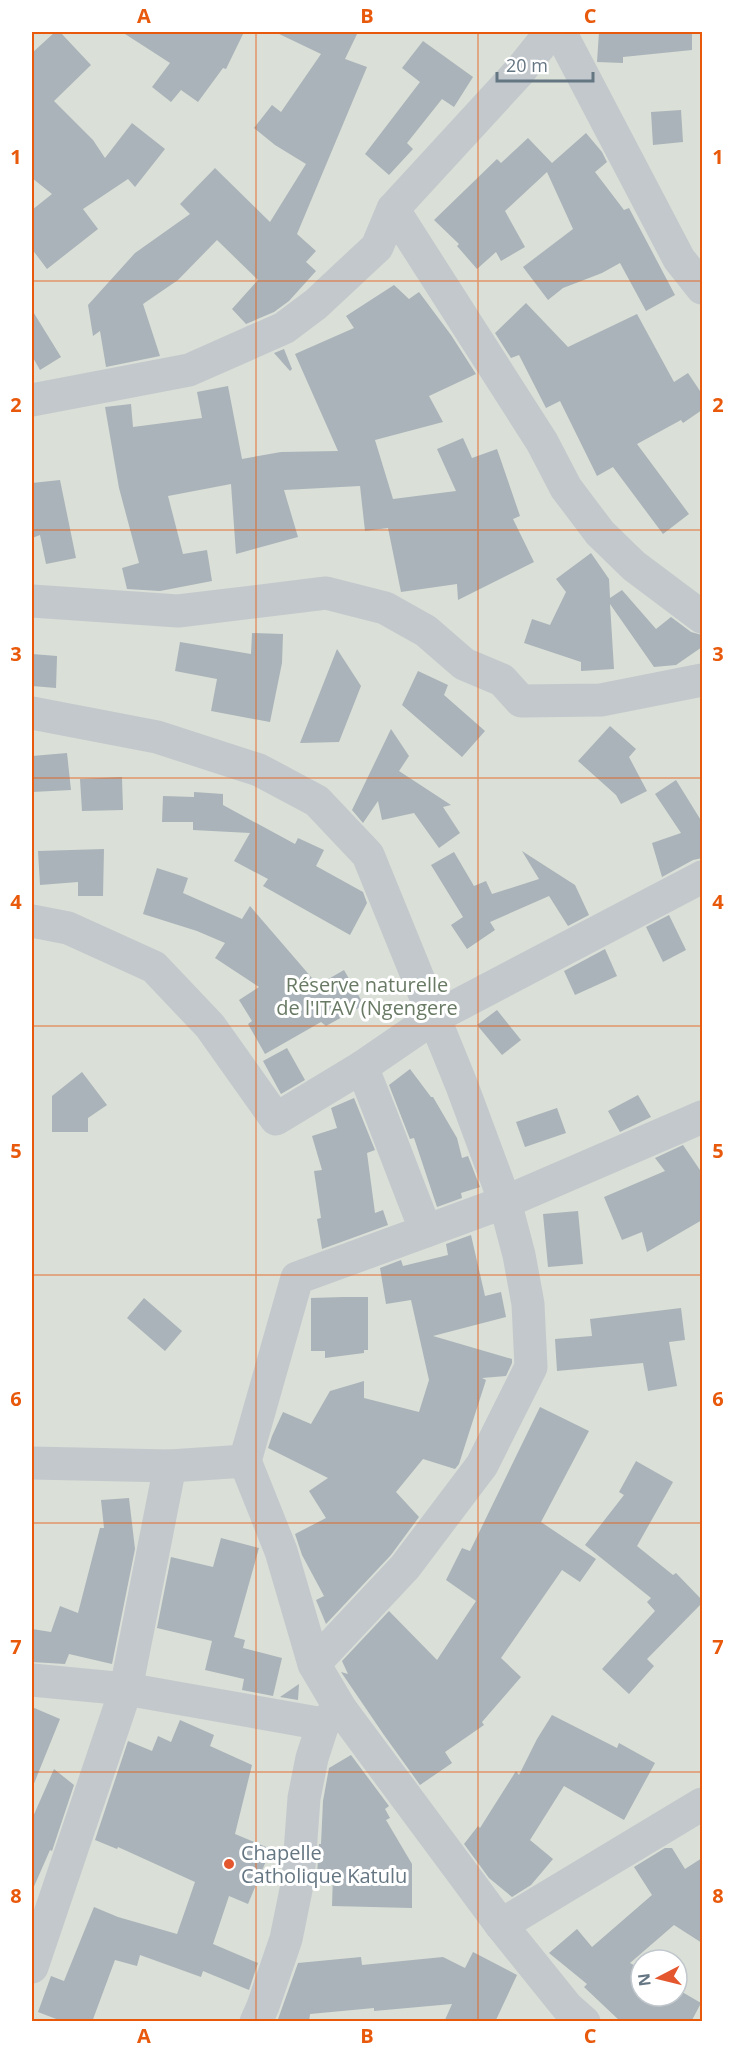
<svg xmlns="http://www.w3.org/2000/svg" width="734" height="2053" font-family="'Open Sans',sans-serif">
	<rect width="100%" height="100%" fill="#fafaf8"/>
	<path fill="#dadfd7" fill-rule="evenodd" d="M32 32H702V2021L32 2022ZM641 1960H677V1996H641Z"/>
	<g fill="#aab3b9">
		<polygon points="55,32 60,32 91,65 54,101 93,140 105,158 132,123 165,149 135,187 128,179 83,209 98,229 47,269 32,249 32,210 52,194 32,178 32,53"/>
		<polygon points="122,32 244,32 226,69 223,68 198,102 181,90 171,102 152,87 170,63"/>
		<polygon points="275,32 358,32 345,59 367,67 297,234 316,251 306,262 316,271 289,301 274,312 246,324 232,309 258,280 217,240 178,280 143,304 160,356 106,367 100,331 93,336 88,305 135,253 190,214 180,204 215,168 270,222 306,164 275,145 254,128 272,105 281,112 321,54"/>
		<polygon points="599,32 692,32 692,50 623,57 623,63 597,62"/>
		<polygon points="423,41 473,77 454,107 442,99 407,143 413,149 389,175 365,154 420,82 402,68"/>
		<polygon points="681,110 683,142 653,145 651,112"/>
		<polygon points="586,133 602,152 607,162 595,172 624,210 629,208 675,295 646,311 620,263 602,273 563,288 548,300 523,267 573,229 547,172 505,211 525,247 501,261 496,252 477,269 457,246 459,244 434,220 497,159 501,163 528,138 552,163"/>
		<polygon points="394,285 409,299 419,292 451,335 476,374 429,396 443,422 375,440 393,499 456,491 437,449 463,438 472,458 497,449 520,516 513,519 534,562 458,600 457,584 401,592 388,528 365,531 360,486 284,490 298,537 236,554 231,484 168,496 183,554 207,550 212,581 160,591 127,589 122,568 139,563 119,488 105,407 131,404 133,427 202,418 197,392 228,386 242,459 281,452 338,451 295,354 354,328 346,316"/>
		<polygon points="526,303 568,347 637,314 674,382 688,373 702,394 702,410 683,423 681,420 637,444 689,514 663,534 613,467 597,476 560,401 546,408 519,355 511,358 495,333"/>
		<polygon points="32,310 61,357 40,370 32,356"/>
		<polygon points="284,349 292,369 290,371 274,353"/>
		<polygon points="60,480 76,558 46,564 40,535 32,538 32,483"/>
		<polygon points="591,553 609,579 610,598 622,590 656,629 671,617 691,632 702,635 702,647 676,665 654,667 610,604 614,669 581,671 581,662 524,643 532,619 550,625 566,592 556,579"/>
		<polygon points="252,633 283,634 282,663 270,722 211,711 217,679 175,671 180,642 251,654"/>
		<polygon points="337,649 361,686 339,742 300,743"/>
		<polygon points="32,654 57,656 56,688 32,686"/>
		<polygon points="418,671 448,685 444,695 485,731 462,757 402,705"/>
		<polygon points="610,726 636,749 629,757 647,791 621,804 616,795 578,761"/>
		<polygon points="391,729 409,756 399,771 451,805 443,807 460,833 439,848 414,813 382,820 378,801 363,823 352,810"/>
		<polygon points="67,753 71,790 32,792 32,756"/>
		<polygon points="122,777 123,810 82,811 80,779"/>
		<polygon points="676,780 702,822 702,858 693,860 662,877 652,843 681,833 655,794"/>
		<polygon points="194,792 223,794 223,805 295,844 298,838 324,850 316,866 363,892 367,903 350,935 263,886 268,879 234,861 250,833 193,830 193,822 162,822 163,796 194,797"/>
		<polygon points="104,849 103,896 78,896 78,882 40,885 38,851"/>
		<polygon points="522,851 575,885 589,915 568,926 549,896 490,922 495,930 467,949 451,925 463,917 431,865 454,852 474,886 486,881 492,894 539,879"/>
		<polygon points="157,868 188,878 183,893 242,919 250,906 318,985 344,970 364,1005 326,1026 321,1022 265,1054 248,1024 252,1021 239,1000 259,987 215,958 225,943 197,931 143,914"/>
		<polygon points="669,915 686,950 663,962 646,927"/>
		<polygon points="605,949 617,976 575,995 564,971"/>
		<polygon points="497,1010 521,1040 502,1055 477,1025"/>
		<polygon points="287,1048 305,1080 281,1094 263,1061"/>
		<polygon points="410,1069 431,1097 433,1097 457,1138 462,1158 468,1156 480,1187 461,1193 462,1198 437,1207 414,1138 410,1139 389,1085"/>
		<polygon points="82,1072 107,1105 88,1118 88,1132 52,1132 52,1096"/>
		<polygon points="638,1095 651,1117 620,1132 608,1111"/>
		<polygon points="354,1098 375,1150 367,1153 375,1213 383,1210 388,1225 322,1249 317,1219 321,1218 314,1171 322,1170 312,1136 337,1128 331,1108"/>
		<polygon points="557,1108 566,1133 525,1147 516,1122"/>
		<polygon points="683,1145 702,1173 702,1220 647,1252 642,1232 622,1240 604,1197 665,1171 655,1158"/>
		<polygon points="578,1211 583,1264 548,1267 543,1214"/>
		<polygon points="471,1235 485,1296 501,1292 506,1317 433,1336 512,1359 512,1363 506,1376 482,1378 486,1380 459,1464 455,1469 423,1459 396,1492 419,1517 391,1555 326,1624 316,1600 324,1596 302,1555 295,1534 326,1518 309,1491 328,1478 268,1448 272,1436 283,1412 311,1424 330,1391 364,1381 364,1398 419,1412 429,1380 411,1300 386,1304 380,1268 401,1260 403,1266 448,1255 446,1244"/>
		<polygon points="343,1297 368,1297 368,1350 364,1350 364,1353 325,1358 325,1351 311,1351 311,1298"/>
		<polygon points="144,1298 182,1331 165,1351 127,1318"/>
		<polygon points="681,1308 685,1340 669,1342 677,1386 648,1391 643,1363 557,1371 555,1339 592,1336 590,1319"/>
		<polygon points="540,1407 589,1431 541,1522 596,1559 580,1582 562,1570 501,1658 521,1677 482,1722 484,1725 445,1752 452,1763 420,1785 384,1735 341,1672 348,1674 342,1661 389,1611 437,1660 476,1601 446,1580 462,1548 470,1551"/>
		<polygon points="636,1461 673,1482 637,1546 673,1575 676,1573 702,1600 702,1603 647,1659 654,1666 629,1694 602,1669 655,1611 647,1602 651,1598 585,1545 624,1495 619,1492"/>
		<polygon points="129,1498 135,1549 112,1664 69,1654 65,1664 32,1662 32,1629 51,1632 60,1606 78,1613 100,1528 104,1528 101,1500"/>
		<polygon points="221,1538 259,1548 234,1637 245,1640 243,1648 282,1658 273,1696 242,1690 244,1679 205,1670 212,1641 157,1628 171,1557 213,1567"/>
		<polygon points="299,1684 298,1700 280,1697"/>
		<polygon points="32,1707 60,1719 33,1786 32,1786"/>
		<polygon points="552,1715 617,1748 619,1743 655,1763 624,1820 564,1786 530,1840 553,1859 531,1885 512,1897 489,1878 464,1844 478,1826 480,1828 516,1771 519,1775 537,1739"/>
		<polygon points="180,1720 214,1735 210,1746 252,1765 235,1834 271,1849 248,1904 229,1896 213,1944 258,1963 249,1990 203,1971 201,1977 140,1955 137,1966 115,1960 92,2022 64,2022 38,2012 51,1976 64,1981 94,1907 118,1917 177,1934 195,1882 118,1847 117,1849 95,1840 128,1741 152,1751 158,1736 171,1742"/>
		<polygon points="351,1755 389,1806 385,1809 390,1818 386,1820 412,1864 412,1908 332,1906 333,1875 317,1875 319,1844 321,1844 323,1801 329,1768"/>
		<polygon points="54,1769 74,1785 52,1851 50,1850 32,1891 32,1819"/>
		<polygon points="665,1848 672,1848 685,1869 702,1858 702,1943 674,1925 630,1963 641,1969 641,1996 677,1996 677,1989 701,2003 691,2022 621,2022 584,1987 587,1984 549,1953 577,1929 592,1947 652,1895 634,1867"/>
		<polygon points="473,1952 517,1975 495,2022 444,2022 452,2004 374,2011 374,2008 310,2014 309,2022 277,2022 298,1963 361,1957 362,1965 443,1957 465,1968"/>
	</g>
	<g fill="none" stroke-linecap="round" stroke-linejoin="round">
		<g stroke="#c3c8cc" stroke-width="33">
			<polyline points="560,32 679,259 702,288"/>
			<polyline points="393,209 542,442 566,488 600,533 634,566 702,617"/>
			<polyline points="32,400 189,370 284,328 316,304 377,247 393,209 519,72 551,32"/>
			<polyline points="32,601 178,611 326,593 385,608 426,631 464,664 502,680 521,701 601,700 702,680"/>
			<polyline points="32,713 157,737 259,770 317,801 368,855 462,1086 505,1202 519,1255 528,1304 531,1367 482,1465 405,1567 314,1664"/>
			<path d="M32 921 68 928 154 967 210 1026 276 1119 362 1067C384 1121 404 1176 426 1231L297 1278 245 1461"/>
			<polyline points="362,1067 435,1017 702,877"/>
			<polyline points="426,1231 505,1202 702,1117"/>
			<polyline points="32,1463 170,1466 245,1461 281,1551 314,1664 340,1708 501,1925 567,2007 584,2022"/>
			<polyline points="32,1680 126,1689 323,1724"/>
			<polyline points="501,1925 702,1804"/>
			<polyline points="32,1967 126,1689 170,1466"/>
			<polyline points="256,2022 263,2006 286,1939 298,1880 304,1798 312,1758 323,1724 340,1708"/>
		</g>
	</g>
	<path fill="none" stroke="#e8590c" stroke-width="1.5" stroke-opacity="0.55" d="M256 32V2022M478 32V2022M32 281H702M32 530H702M32 778H702M32 1026H702M32 1275H702M32 1523H702M32 1772H702"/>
	<circle fill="#e4572e" stroke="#fff" stroke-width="2" cx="229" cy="1864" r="6"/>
	<g text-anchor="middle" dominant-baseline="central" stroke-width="6" stroke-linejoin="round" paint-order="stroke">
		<g font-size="20" fill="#687a64" stroke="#fff">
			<text x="367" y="984">Réserve naturelle<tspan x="367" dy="23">de l'ITAV (Ngengere</tspan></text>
		</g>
		<g font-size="20" fill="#657683" stroke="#fff" text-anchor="start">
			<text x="241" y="1852">Chapelle<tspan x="241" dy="23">Catholique Katulu</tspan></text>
		</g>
	</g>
	<rect width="734" height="2053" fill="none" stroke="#ffffff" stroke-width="66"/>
	<g transform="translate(659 1978) rotate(263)"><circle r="28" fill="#ffffff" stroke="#c1c8cd" stroke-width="1.5"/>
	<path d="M0-4.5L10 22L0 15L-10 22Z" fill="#e4572e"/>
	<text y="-9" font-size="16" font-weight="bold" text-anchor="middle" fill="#657683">N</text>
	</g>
	<path d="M497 72v9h96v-9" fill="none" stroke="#657683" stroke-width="3"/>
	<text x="506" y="72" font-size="18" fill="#657683" stroke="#ffffff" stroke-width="4.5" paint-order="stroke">20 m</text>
	<rect x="33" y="33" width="668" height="1987" fill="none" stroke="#e8590c" stroke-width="2"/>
	<g font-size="20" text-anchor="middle" font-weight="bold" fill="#e8590c">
		<text x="144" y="23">A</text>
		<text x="367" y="23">B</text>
		<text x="590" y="23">C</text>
		<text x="16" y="164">1</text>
		<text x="718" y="164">1</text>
		<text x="16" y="412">2</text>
		<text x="718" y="412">2</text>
		<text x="16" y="661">3</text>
		<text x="718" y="661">3</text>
		<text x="16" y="909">4</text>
		<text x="718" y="909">4</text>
		<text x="16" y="1158">5</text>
		<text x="718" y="1158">5</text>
		<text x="16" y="1406">6</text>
		<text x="718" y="1406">6</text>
		<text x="16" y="1654">7</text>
		<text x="718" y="1654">7</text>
		<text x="16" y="1903">8</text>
		<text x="718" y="1903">8</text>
		<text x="144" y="2043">A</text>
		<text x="367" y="2043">B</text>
		<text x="590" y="2043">C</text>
	</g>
</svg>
